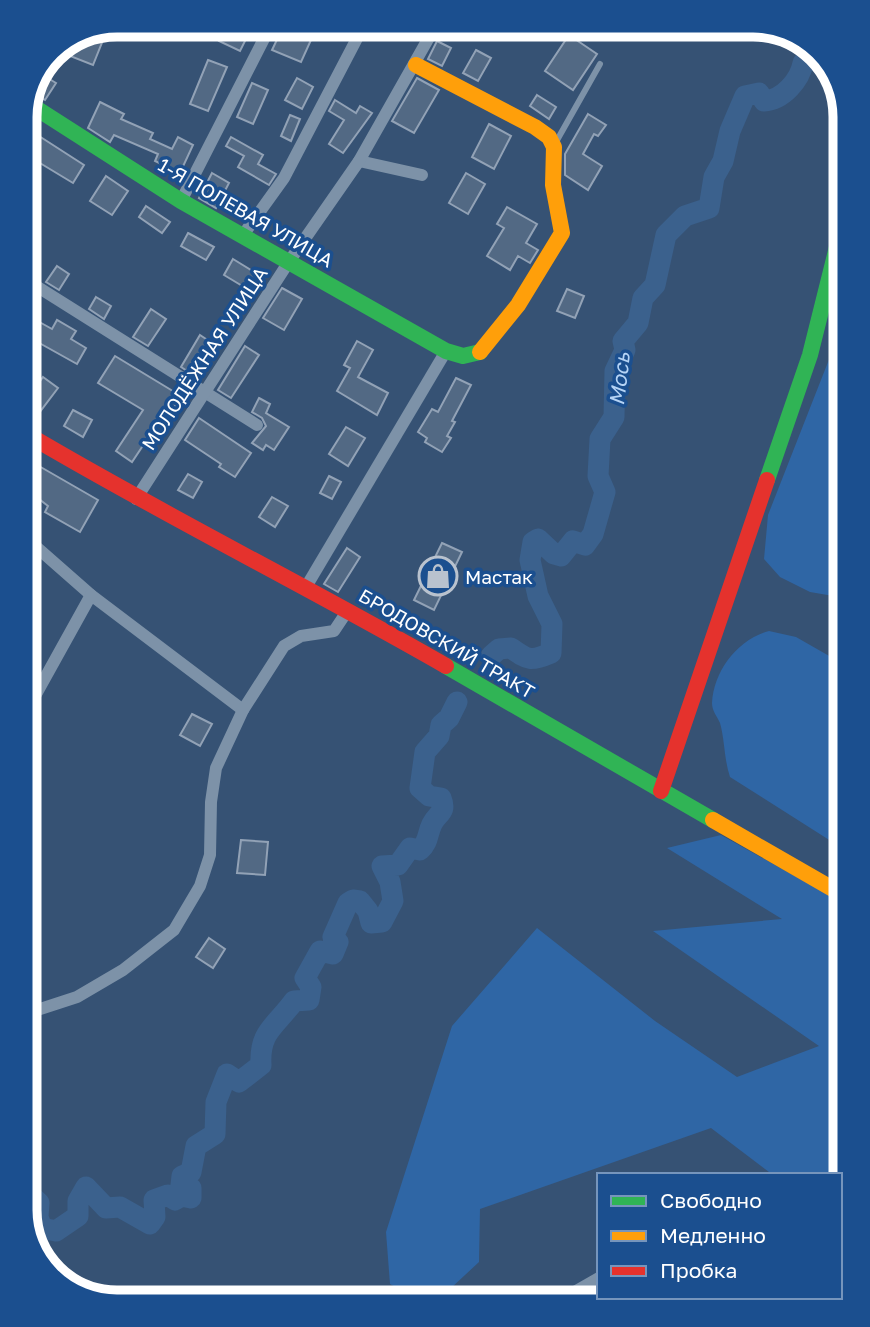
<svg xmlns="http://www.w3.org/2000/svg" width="870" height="1327" font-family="'Golos Text',sans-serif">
	<rect width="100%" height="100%" fill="#365274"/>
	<g fill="#2f66a5">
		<polygon points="845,266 845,598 810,592 780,577 764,559 768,515 839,334"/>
		<path d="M769 631 796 637 845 665V850L730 777C724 759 725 741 720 723 717 716 712 711 712 703 714 671 737 640 769 631Z"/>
		<polygon points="721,835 845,904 845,1211 841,1227 840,1175 773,1175 711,1128 480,1209 479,1262 436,1302 422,1302 390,1284 386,1232 452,1026 537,928 655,1021 737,1077 819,1046 653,931 782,919 667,848"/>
	</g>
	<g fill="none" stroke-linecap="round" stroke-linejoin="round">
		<g stroke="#3b618d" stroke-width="21">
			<path d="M491 656 499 649 511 648C528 660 530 662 551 653L552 624 538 596 530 560 533 542 538 539 554 554 561 556 573 541 585 545 593 534 605 492 598 476 600 439 614 417 615 371 625 350 623 341 638 323 643 298 655 285 666 235 685 216 709 208 714 177 723 161 730 131 745 96 759 93 764 101C783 100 800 80 803 63L820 58"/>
			<path d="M25 1190 39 1203 38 1217 42 1228 56 1231 78 1216V1201L86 1187 106 1208 120 1207 150 1224 155 1217 154 1200 168 1195 175 1200 182 1196 191 1198V1188L181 1185 182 1176 191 1172 196 1146 215 1134 216 1102 227 1074 239 1082 261 1065C259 1031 276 1026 294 1001L309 1000 311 987 305 978 320 951 333 954 338 942 333 937 348 903 353 900 360 901 368 911 371 923 382 922 393 901 390 882 382 866 398 865 410 848 420 850C429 842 427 834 432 824 438 812 447 813 441 798L429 796 420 788 425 752 439 736 441 725 449 718 457 702"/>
		</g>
	</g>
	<g fill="#526984" stroke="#92a2b6" stroke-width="2">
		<polygon points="227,25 253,25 240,51 219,41"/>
		<polygon points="283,27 311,40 301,62 272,50"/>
		<polygon points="90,35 103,40 93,65 70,56 75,41"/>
		<polygon points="569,35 597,54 573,90 545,71"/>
		<polygon points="437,41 451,48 442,66 428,59"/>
		<polygon points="476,50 491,58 478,81 463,73"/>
		<polygon points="208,60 227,67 208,111 190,104"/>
		<polygon points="41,74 56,83 45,100 33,93"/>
		<polygon points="297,78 313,87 302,109 285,100"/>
		<polygon points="417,78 439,90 414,133 392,121"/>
		<polygon points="252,83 268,90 253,124 237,117"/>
		<polygon points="537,95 556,107 549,119 530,106"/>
		<polygon points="335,100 356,113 360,106 372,113 343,153 329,144 344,120 329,111"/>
		<polygon points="100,102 124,114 121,119 153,133 150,139 172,149 178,137 193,145 180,173 155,161 158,154 114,135 110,142 88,128"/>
		<polygon points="588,114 606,125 598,136 594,134 583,154 602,166 588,190 565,175 565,154"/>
		<polygon points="290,115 300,119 291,141 281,136"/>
		<polygon points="489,124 511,136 494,169 472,157"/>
		<polygon points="25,127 84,165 73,183 25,154"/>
		<polygon points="231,137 263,155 258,164 276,174 269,185 238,167 244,156 226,146"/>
		<polygon points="212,173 229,183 216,208 199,198"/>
		<polygon points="466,173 485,184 468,214 449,203"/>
		<polygon points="106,176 128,191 112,215 90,201"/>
		<polygon points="146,206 170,222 162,233 139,217"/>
		<polygon points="507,207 537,224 526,243 538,250 530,263 518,256 510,270 487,256 504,228 497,224"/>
		<polygon points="188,233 214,247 206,260 181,246"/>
		<polygon points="233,259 264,278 254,293 224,275"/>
		<polygon points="57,266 69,274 59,290 46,282"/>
		<polygon points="282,288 302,299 284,330 263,318"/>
		<polygon points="567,289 584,296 575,318 557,311"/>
		<polygon points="96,297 111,306 104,319 89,309"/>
		<polygon points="151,309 166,319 148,346 133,337"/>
		<polygon points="25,314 52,329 57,320 76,331 71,339 86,348 77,364 25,335"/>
		<polygon points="200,335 215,345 195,376 181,367"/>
		<polygon points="357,341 373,350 358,377 388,393 377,415 337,391 350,368 344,365"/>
		<polygon points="245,346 259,355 231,398 218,390"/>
		<polygon points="115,356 181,396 165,423 160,420 132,462 116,451 143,410 98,383"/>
		<polygon points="43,377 58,388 39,413 25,402"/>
		<polygon points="456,378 471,385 452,421 455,422 447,436 451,438 442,452 425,442 427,438 418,432 432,409 438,412"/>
		<polygon points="259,398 270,404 266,413 289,427 274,450 266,445 263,450 252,443 266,426 262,418 252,412"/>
		<polygon points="73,410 92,420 83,437 64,426"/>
		<polygon points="199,418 251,453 235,477 219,467 221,464 185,440"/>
		<polygon points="346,427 365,438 348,466 329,454"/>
		<polygon points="25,458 98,500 80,532 45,512 48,506 25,488"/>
		<polygon points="188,474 202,482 193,498 178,490"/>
		<polygon points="329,476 341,482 332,499 320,493"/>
		<polygon points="272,497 288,506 275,527 259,517"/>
		<polygon points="442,543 462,552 434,610 414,600"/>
		<polygon points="347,548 360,557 338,592 324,584"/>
		<polygon points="192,714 212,724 200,746 180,735"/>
		<polygon points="241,840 268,842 265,875 237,873"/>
		<polygon points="209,938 225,949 213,968 196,957"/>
	</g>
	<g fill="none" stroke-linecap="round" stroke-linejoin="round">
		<polyline stroke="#7d92a8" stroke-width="6" points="556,142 600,64"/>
		<g stroke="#7d92a8" stroke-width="12">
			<polyline points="359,161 422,175"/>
			<polyline points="181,201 271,25"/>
			<polyline points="243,235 284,178 364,25"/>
			<polyline points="25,279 257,425"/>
			<polyline points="136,499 288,263 359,161 436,25"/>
			<polyline points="25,537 91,595 243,710"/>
			<polyline points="306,587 446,351"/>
			<polyline points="25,714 91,595"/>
			<polyline points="25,1014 77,997 123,970 174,930 200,886 210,855 211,802 216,768 243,710 284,646 301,636 334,631 348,610"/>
			<polyline points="557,1302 599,1278"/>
		</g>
		<g stroke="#30b455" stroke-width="16">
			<polyline points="28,103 181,201 446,351 463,356 480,352"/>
			<polyline points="767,480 810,355 845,215"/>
			<polyline points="446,666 713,820"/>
		</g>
		<g stroke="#ff9f0a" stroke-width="16">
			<polyline points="416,65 535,127 549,137 554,147 553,185 562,233 518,305 480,352"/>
			<polyline points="713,820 845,896"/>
		</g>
		<g stroke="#e5322d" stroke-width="16">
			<path d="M25 433C163 515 307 586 446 666"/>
			<polyline points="661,791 767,480"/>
		</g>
	</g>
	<defs>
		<symbol id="shop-ring" viewBox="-11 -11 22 22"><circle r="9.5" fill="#1b4f8f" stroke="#b9c2ce" stroke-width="1.5"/><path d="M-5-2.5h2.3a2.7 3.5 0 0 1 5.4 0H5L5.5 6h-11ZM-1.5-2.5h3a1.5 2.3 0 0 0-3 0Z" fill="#b9c2ce"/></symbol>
	</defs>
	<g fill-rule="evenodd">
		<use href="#shop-ring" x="416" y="554" width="44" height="44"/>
	</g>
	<g text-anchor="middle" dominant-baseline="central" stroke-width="7" stroke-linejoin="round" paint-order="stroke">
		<g font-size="19" fill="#fff" stroke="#1b4f8f">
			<text transform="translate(246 212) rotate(30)">1-Я ПОЛЕВАЯ УЛИЦА</text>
			<text transform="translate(204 358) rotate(-57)">МОЛОДЁЖНАЯ УЛИЦА</text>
			<text transform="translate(447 643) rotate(30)">БРОДОВСКИЙ ТРАКТ</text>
		</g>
		<g font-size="19" fill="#fff" stroke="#1b4f8f" text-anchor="start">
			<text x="465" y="576">Мастак</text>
		</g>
		<g font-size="21" font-style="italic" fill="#b5d3f5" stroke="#1b4f8f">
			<text transform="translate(619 379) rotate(-83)">Мось</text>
		</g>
	</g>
	<path d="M0 0H870V1327H0ZM117 37H753A80 80 0 0 1 833 117V1210A80 80 0 0 1 753 1290H117A80 80 0 0 1 37 1210V117A80 80 0 0 1 117 37Z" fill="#1b4f8f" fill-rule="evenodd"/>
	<path fill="none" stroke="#fff" stroke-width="9" d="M117 37H753A80 80 0 0 1 833 117V1210A80 80 0 0 1 753 1290H117A80 80 0 0 1 37 1210V117A80 80 0 0 1 117 37Z"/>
	<rect x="597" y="1173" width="245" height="126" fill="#1b4f8f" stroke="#7695bc" stroke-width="2"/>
	<rect x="611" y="1196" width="35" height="10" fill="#30b455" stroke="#7695bc" stroke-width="2"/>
	<text x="660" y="1208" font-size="21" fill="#ffffff">Свободно</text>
	<rect x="611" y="1231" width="35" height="10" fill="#ff9f0a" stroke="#7695bc" stroke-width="2"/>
	<text x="660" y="1243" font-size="21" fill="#ffffff">Медленно</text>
	<rect x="611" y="1266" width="35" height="10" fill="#e5322d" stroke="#7695bc" stroke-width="2"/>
	<text x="660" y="1278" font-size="21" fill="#ffffff">Пробка</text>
</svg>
